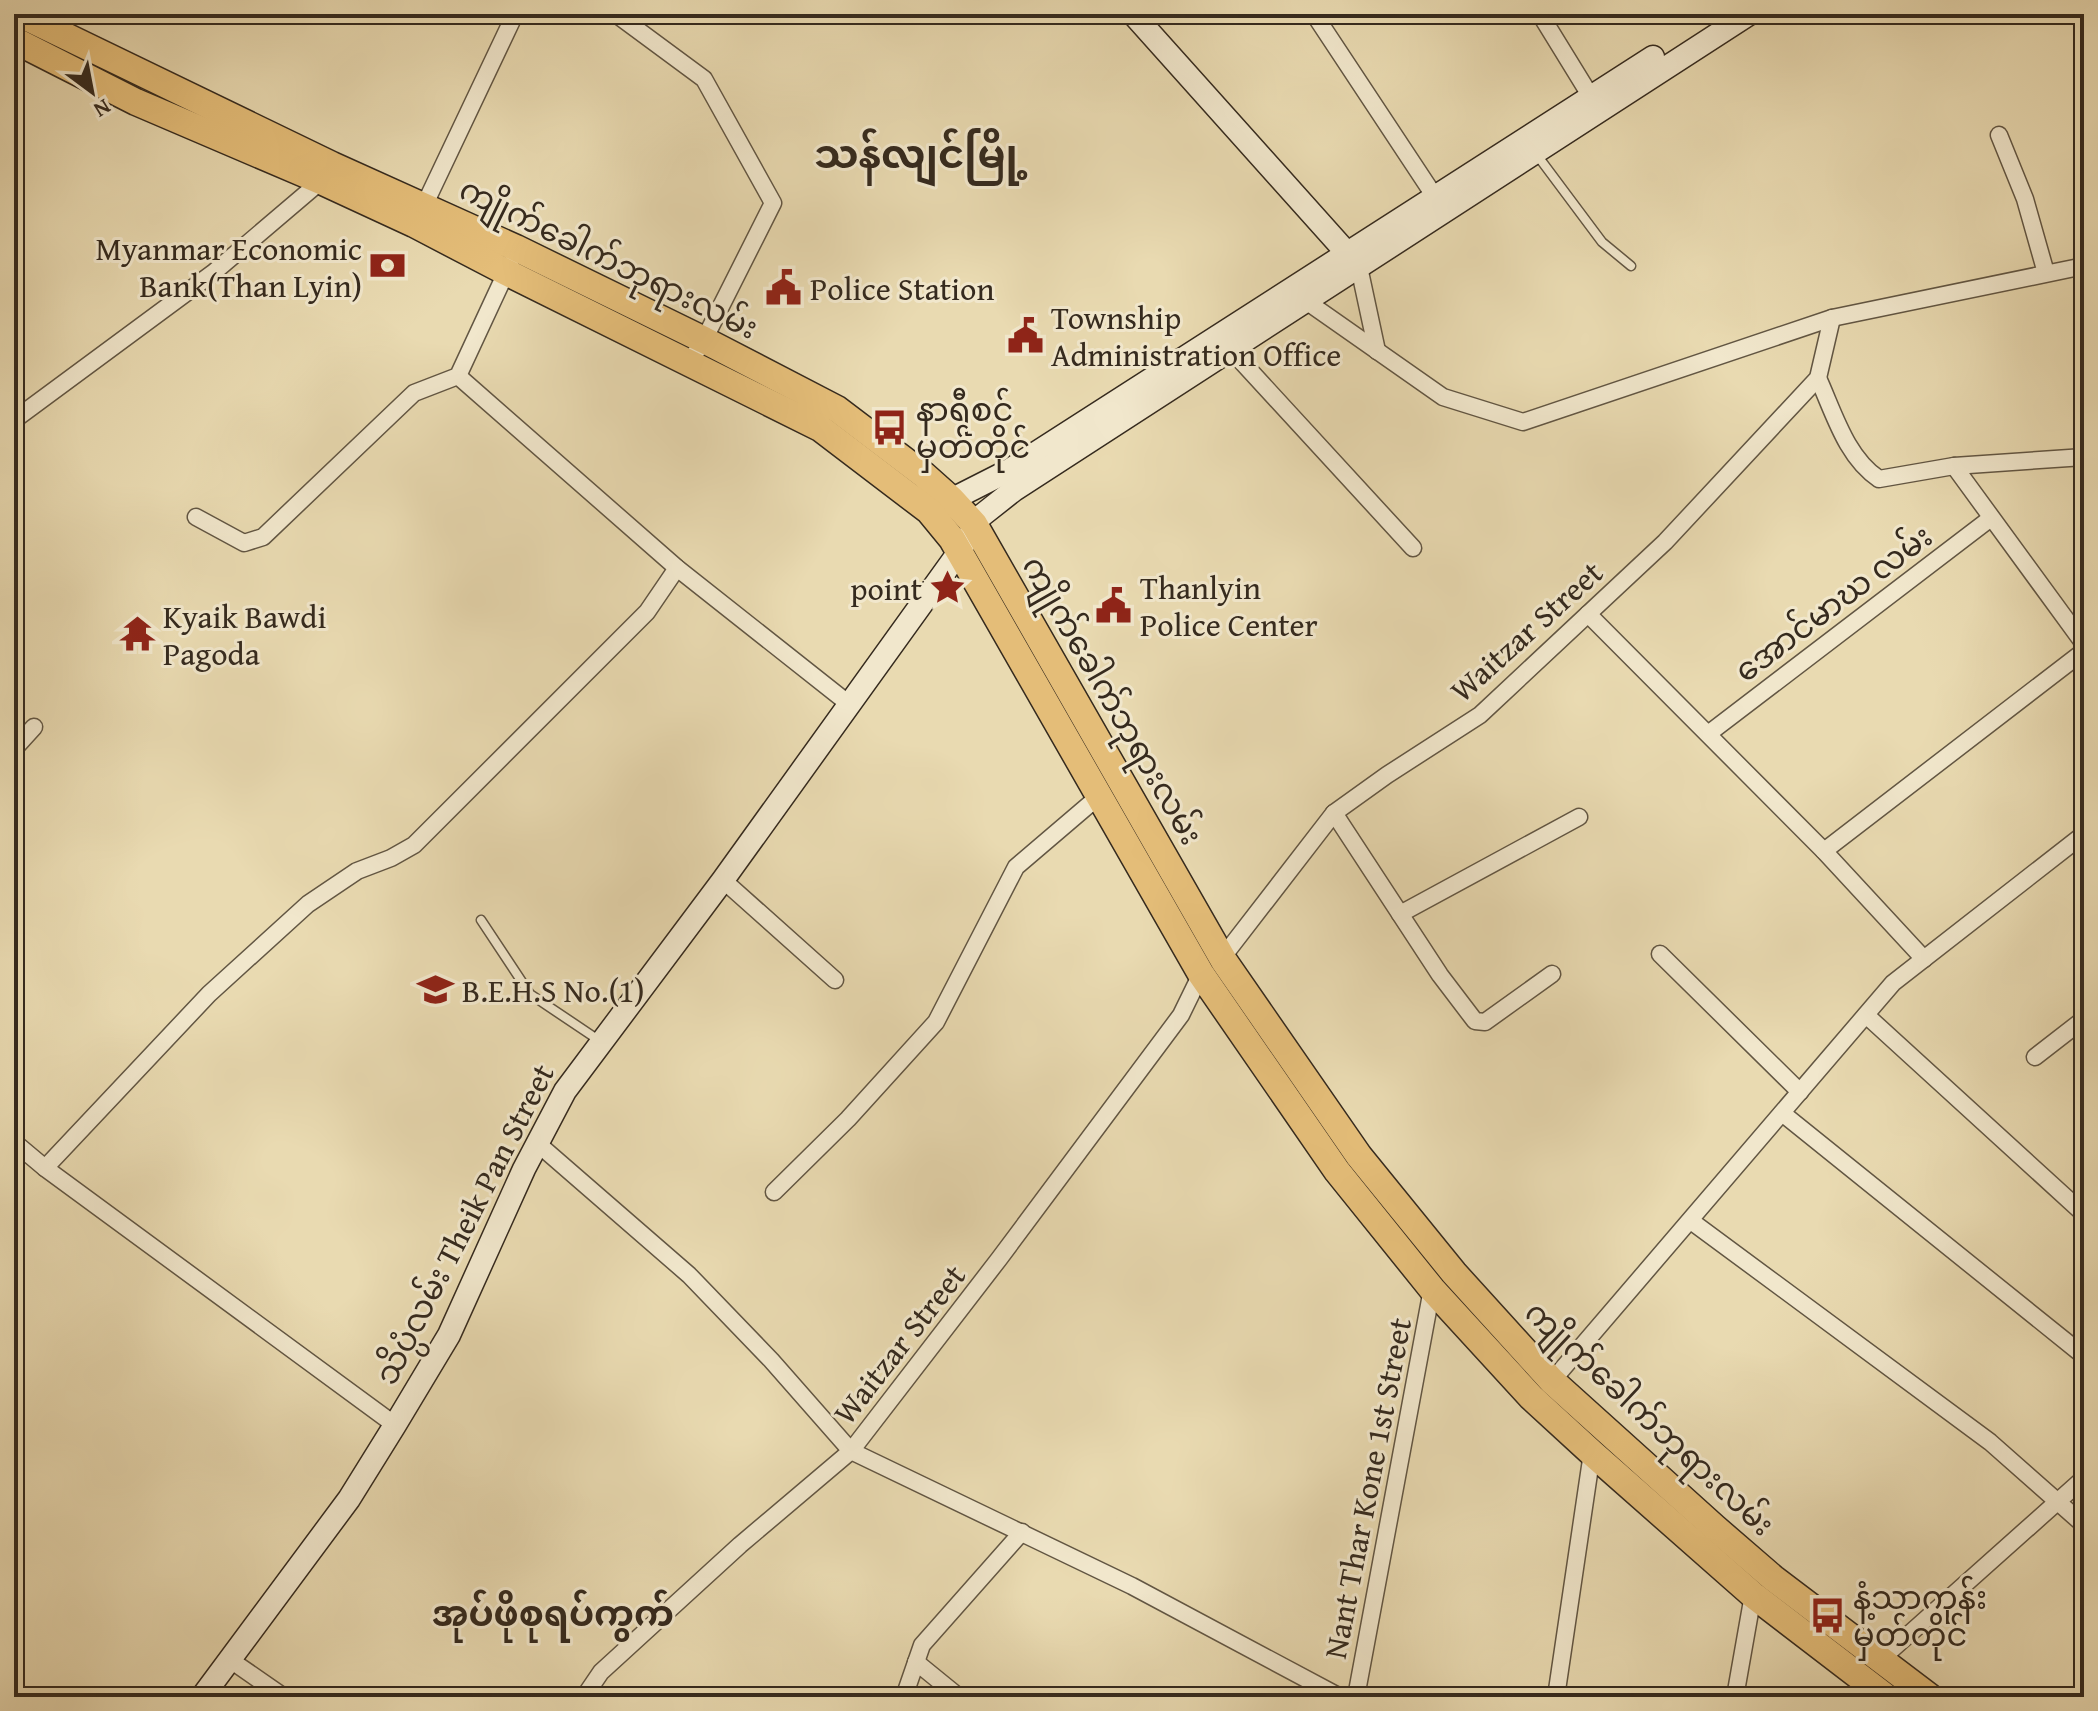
<svg xmlns="http://www.w3.org/2000/svg" width="2098" height="1711" font-family="'Gentium Book Plus','Noto Sans Myanmar',serif">
	<rect width="100%" height="100%" fill="#e9dab1"/>
	<filter id="stains"><feTurbulence type="fractalNoise" baseFrequency=".0025" numOctaves="4"/><feColorMatrix values="0 0 0 0 .2 0 0 0 0 .09 0 0 0 0 .02 0 0 0 .5 -.17"/></filter>
	<radialGradient id="worn" r=".72"><stop offset=".6" stop-color="#630" stop-opacity="0"/><stop offset="1" stop-color="#630" stop-opacity=".3"/></radialGradient>
	<g fill="none" stroke-linecap="round" stroke-linejoin="round">
		<defs>
			<g id="lane">
				<polyline points="1537,155 1602,242 1631,266"/>
				<polyline points="481,920 530,994 600,1041"/>
			</g>
			<g id="street">
				<polyline points="616,14 704,79 773,203 704,340 690,361"/>
				<polyline points="1314,14 1441,206"/>
				<polyline points="1540,14 1596,105"/>
				<polyline points="1999,135 2025,199 2046,273"/>
				<polyline points="424,206 515,14"/>
				<polyline points="1359,267 1377,351"/>
				<polyline points="1306,301 1443,397 1523,422 1832,318 2084,266"/>
				<polyline points="1231,350 1413,548"/>
				<polyline points="458,376 677,568 849,704"/>
				<path d="M1818 378C1834 413 1846 457 1879 479L1954 466 2084 457"/>
				<polyline points="14,420 213,273 321,181"/>
				<polyline points="1954,466 2084,644"/>
				<polyline points="196,517 244,543 263,537 414,393 458,376 510,264"/>
				<polyline points="1588,614 1824,851 1924,959"/>
				<polyline points="1708,734 1991,518"/>
				<polyline points="14,749 34,727"/>
				<polyline points="1334,813 1440,975 1475,1021 1485,1022 1552,974"/>
				<polyline points="1824,851 2084,651"/>
				<polyline points="723,880 835,980"/>
				<polyline points="1400,914 1579,817"/>
				<polyline points="1660,954 1800,1092"/>
				<polyline points="1222,958 1334,813 1387,775 1480,715 1665,542 1818,378 1832,318"/>
				<polyline points="1866,1015 2084,1214"/>
				<polyline points="2035,1057 2084,1019"/>
				<polyline points="1782,1113 2084,1356"/>
				<polyline points="14,1142 45,1168 395,1425"/>
				<polyline points="537,1143 689,1275 771,1360 851,1451 1132,1586 1340,1697"/>
				<polyline points="45,1168 209,994 308,904 357,871 391,858 414,845 647,612 677,568"/>
				<polyline points="774,1192 848,1119 936,1022 1016,867 1098,797"/>
				<polyline points="1691,1221 1990,1442 2084,1525"/>
				<polyline points="1552,1381 1893,983 2084,834"/>
				<polyline points="229,1659 284,1697"/>
				<polyline points="1879,1661 2084,1478"/>
				<polyline points="916,1662 959,1697"/>
				<polyline points="584,1697 601,1672 740,1545 851,1451 999,1259 1181,1015 1201,974"/>
				<polyline points="904,1697 922,1645 1022,1532"/>
				<polyline points="1356,1697 1432,1289"/>
				<polyline points="1556,1697 1592,1453"/>
				<polyline points="1735,1697 1753,1595"/>
			</g>
			<g id="secondary">
				<polyline points="1133,14 1356,263"/>
				<polyline points="937,507 1008,471 1653,57"/>
				<polyline points="202,1697 349,1499 395,1425 449,1335 524,1169 565,1091 723,880 959,552 981,516 1014,490 1749,14"/>
			</g>
			<g id="primary">
				<polyline points="20,14 332,165 516,248 704,340 837,409 924,475 952,500 974,524 1224,961 1359,1156 1454,1273 1552,1381 1714,1527 1773,1578 1930,1697"/>
				<polyline points="14,40 136,102 321,181 414,224 506,272 820,428 929,511 952,539 1201,974 1337,1171 1432,1289 1531,1397 1592,1453 1753,1595 1886,1697"/>
			</g>
		</defs>
		<use href="#lane" stroke="#625643" stroke-width="11"/>
		<use href="#street" stroke="#625643" stroke-width="19"/>
		<use href="#secondary" stroke="#352a1e" stroke-width="25"/>
		<use href="#primary" stroke="#352a1e" stroke-width="29"/>
		<use href="#lane" stroke="#f1e7cc" stroke-width="8"/>
		<use href="#street" stroke="#f1e7cc" stroke-width="16"/>
		<use href="#secondary" stroke="#f1e7cc" stroke-width="22"/>
		<use href="#primary" stroke="#e4bd78" stroke-width="26"/>
	</g>
	<defs>
		<symbol id="bank-bare" viewBox="-9 -9 18 18"><path d="M-6-4H6V4H-6ZM0-2.3a2.3 2.3 0 1 0 0 4.6a2.3 2.3 0 1 0 0-4.6Z" fill="#8f2418" stroke="#f1e7cc" stroke-width="2.5" paint-order="stroke"/></symbol>
		<symbol id="civic-bare" viewBox="-9 -9 18 18"><path d="M-.6-6.5H3V-4.5H.6V-3L4-1V1h2V6H-6V1h2V-1L-.6-3ZM-1.2 2.5V6h2.4V2.5Z" fill="#8f2418" stroke="#f1e7cc" stroke-width="2.5" paint-order="stroke"/></symbol>
		<symbol id="bus-bare" viewBox="-9 -9 18 18"><path d="M-5-6H5V4H4V6H2V4H-2V6H-4V4H-5ZM-3.5-4V0h7V-4ZM-3.5 1.2v1.5H-2V1.2ZM2 1.2v1.5H3.5V1.2Z" fill="#8f2418" stroke="#f1e7cc" stroke-width="2.5" paint-order="stroke"/></symbol>
		<symbol id="sight-bare" viewBox="-9 -9 18 18"><path d="M0-6L1.8-2.2L6-1.7L2.9 1.2L3.7 5.4L0 3.3L-3.7 5.4L-2.9 1.2L-6-1.7L-1.8-2.2Z" fill="#8f2418" stroke="#f1e7cc" stroke-width="2.5" paint-order="stroke"/></symbol>
		<symbol id="temple-bare" viewBox="-9 -9 18 18"><path d="M0-6L5-2H3V0L6.5 2.5H4V6H1.5V3h-3V6H-4V2.5H-6.5L-3 0V-2H-5Z" fill="#8f2418" stroke="#f1e7cc" stroke-width="2.5" paint-order="stroke"/></symbol>
		<symbol id="school-bare" viewBox="-9 -9 18 18"><path d="M0-5L7-2L0 1L-7-2ZM-4 1L0 2.5L4 1V4Q0 6-4 4Z" fill="#8f2418" stroke="#f1e7cc" stroke-width="2.5" paint-order="stroke"/></symbol>
	</defs>
	<g fill-rule="evenodd">
		<use href="#bank-bare" x="362" y="240" width="51" height="51"/>
		<use href="#civic-bare" x="758" y="262" width="51" height="51"/>
		<use href="#civic-bare" x="1000" y="310" width="51" height="51"/>
		<use href="#bus-bare" x="864" y="402" width="51" height="51"/>
		<use href="#sight-bare" x="922" y="562" width="51" height="51"/>
		<use href="#civic-bare" x="1088" y="580" width="51" height="51"/>
		<use href="#temple-bare" x="112" y="608" width="51" height="51"/>
		<use href="#school-bare" x="410" y="964" width="51" height="51"/>
		<use href="#bus-bare" x="1802" y="1590" width="51" height="51"/>
	</g>
	<g text-anchor="middle" dominant-baseline="central" stroke-width="6" stroke-linejoin="round" paint-order="stroke">
		<g font-size="32" fill="#352a1e" stroke="#f1e7cc" text-anchor="start">
			<text x="362" y="248" text-anchor="end">Myanmar Economic<tspan x="362" dy="37">Bank(Than Lyin)</tspan></text>
			<text x="810" y="288">Police Station</text>
			<text x="1051" y="317">Township<tspan x="1051" dy="37">Administration Office</tspan></text>
			<text x="916" y="409">နာရီစင်<tspan x="916" dy="37">မှတ်တိုင်</tspan></text>
			<text x="1140" y="587">Thanlyin<tspan x="1140" dy="37">Police Center</tspan></text>
			<text x="922" y="588" text-anchor="end">point</text>
			<text x="163" y="616">Kyaik Bawdi<tspan x="163" dy="37">Pagoda</tspan></text>
			<text x="462" y="990">B.E.H.S No.(1)</text>
			<text x="1853" y="1597">နံ့သာကုန်း<tspan x="1853" dy="37">မှတ်တိုင်</tspan></text>
		</g>
		<g font-size="32" fill="#352a1e" stroke="#f1e7cc">
			<text transform="translate(609 258) rotate(26)">ကျိုက်ခေါက်ဘုရားလမ်း</text>
			<text transform="translate(1833 603) rotate(-37)">အောင်မာဃ လမ်း</text>
			<text transform="translate(1526 631) rotate(-42)">Waitzar Street</text>
			<text transform="translate(1113 700) rotate(60)">ကျိုက်ခေါက်ဘုရားလမ်း</text>
			<text transform="translate(464 1224) rotate(-63)">သိပ္ပံလမ်း Theik Pan Street</text>
			<text transform="translate(899 1344) rotate(-52)">Waitzar Street</text>
			<text transform="translate(1650 1418) rotate(43)">ကျိုက်ခေါက်ဘုရားလမ်း</text>
			<text transform="translate(1367 1488) rotate(-79)">Nant Thar Kone 1st Street</text>
		</g>
		<g font-size="36" font-weight="bold" fill="#352a1e" stroke="#f1e7cc">
			<text x="553" y="1612">အုပ်ဖိုစုရပ်ကွက်</text>
		</g>
		<g font-size="40" font-weight="bold" fill="#352a1e" stroke="#f1e7cc">
			<text x="921" y="153">သန်လျင်မြို့</text>
		</g>
	</g>
	<rect width="2098" height="1711" fill="none" stroke="#e9dab1" stroke-width="48"/>
	<rect x="16" y="16" width="2066" height="1679" fill="none" stroke="#352a1e" stroke-width="4"/>
	<rect x="24" y="24" width="2050" height="1663" fill="none" stroke="#352a1e" stroke-width="2"/>
	<g transform="translate(92 92) rotate(148)" stroke="#f1e7cc" stroke-width="6" paint-order="stroke">
	<path d="M0-6L14 30L0 20L-14 30Z" fill="#352a1e"/>
	<text y="-12" font-size="22" font-weight="bold" text-anchor="middle" fill="#352a1e">N</text>
	</g>
	<rect width="100%" height="100%" filter="url(#stains)"/>
	<rect width="100%" height="100%" fill="url(#worn)"/>
</svg>
